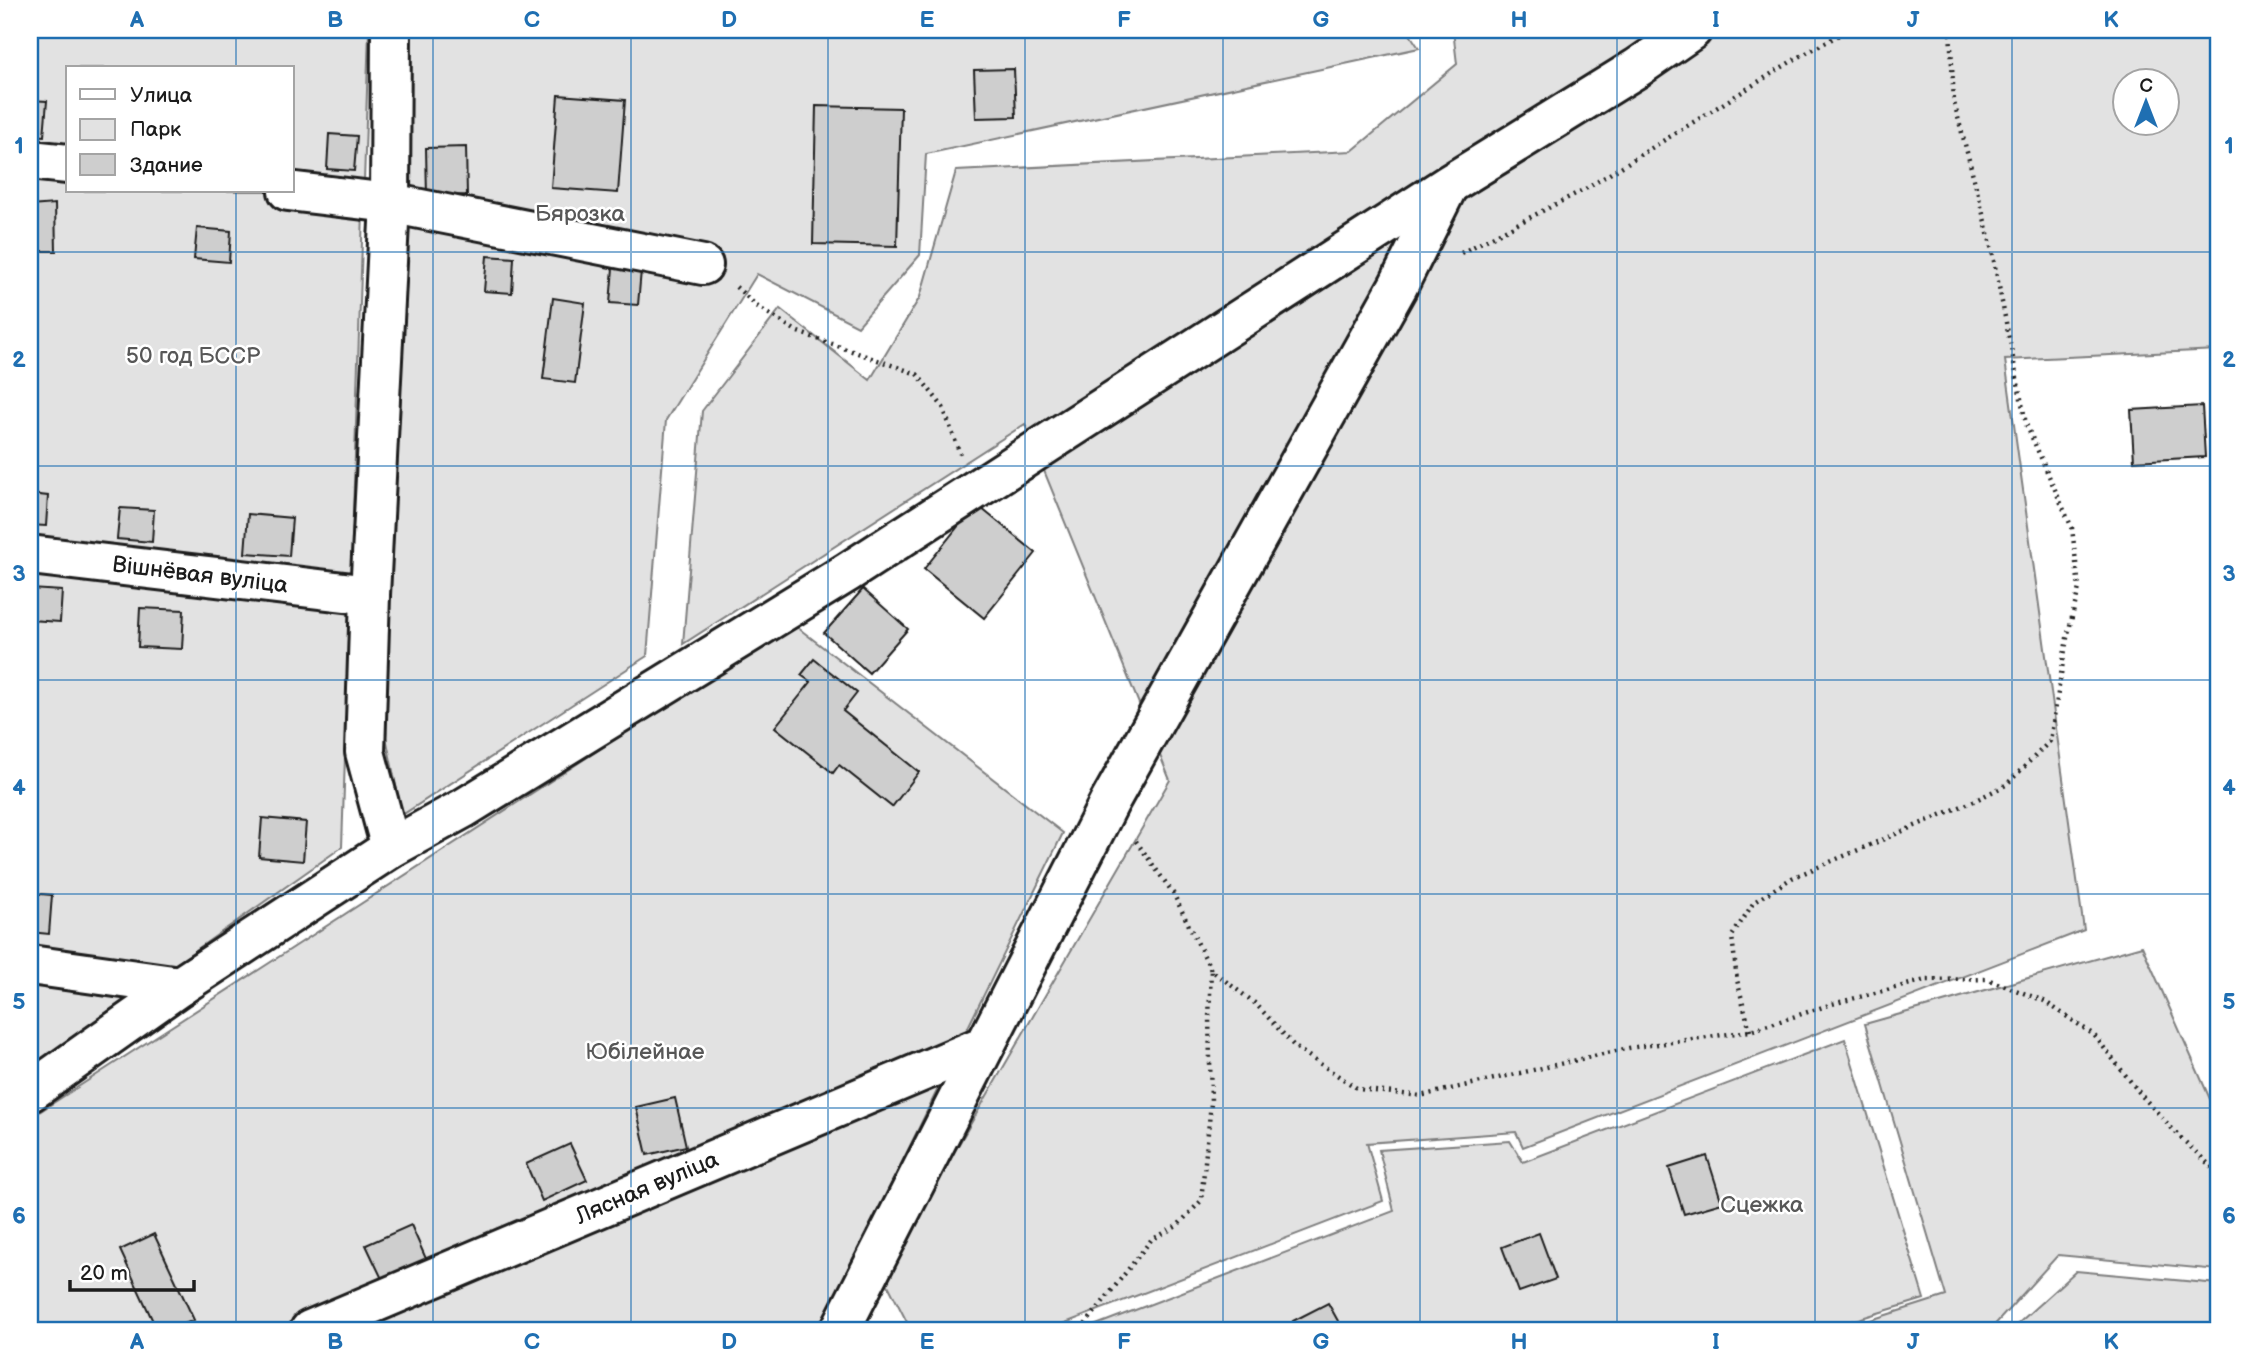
<svg xmlns="http://www.w3.org/2000/svg" width="2248" height="1360" font-family="'Balsamiq Sans',sans-serif">
	<rect width="100%" height="100%" fill="#fff"/>
	<filter id="ink" filterUnits="userSpaceOnUse"><feTurbulence type="fractalNoise" baseFrequency=".0143" numOctaves="2"/><feDisplacementMap in="SourceGraphic" scale="14" xChannelSelector="R" yChannelSelector="G"/><feConvolveMatrix kernelMatrix="1 2 1 2 8 2 1 2 1" color-interpolation-filters="sRGB"/></filter>
	<g filter="url(#ink)">
		<g fill="#e2e2e2" stroke="#7f7f7f" stroke-width="2" fill-rule="evenodd">
			<path d="M30 30H369L342 847 30 1067ZM68 68H292V191H68Z"/>
			<polygon points="403,30 1407,30 1419,48 926,154 920,255 858,326 757,274 666,420 647,656 402,815 386,737"/>
			<path d="M1453 30H2218V350L2005 360 2084 930 1523 1147 1516 1132 1367 1143 1383 1201 1047 1330H911L883 1275 1170 780 1025 424 683 644 702 411 780 309 870 380 920 297 956 171 1352 151 1457 64ZM2126 80H2168V122H2126Z"/>
			<polygon points="793,624 1063,833 820,1330 30,1330 30,1118"/>
			<polygon points="2142,946 2218,1117 2218,1270 2058,1255 1990,1330 1839,1330 1946,1296 1865,1024"/>
			<polygon points="1845,1039 1924,1299 1822,1330 1083,1330 1394,1211 1379,1150 1510,1141 1523,1162"/>
			<polygon points="2076,1271 2218,1284 2218,1330 2011,1330"/>
		</g>
		<g fill="#cecece" stroke="#1c1c1c" stroke-width="2">
			<polygon points="1014,69 1016,117 976,118 974,70"/>
			<polygon points="558,95 625,100 618,193 551,188"/>
			<polygon points="30,100 47,101 44,136 30,135"/>
			<polygon points="816,106 901,108 897,246 813,244"/>
			<polygon points="329,134 357,136 354,171 327,169"/>
			<polygon points="466,147 467,195 427,197 426,148"/>
			<polygon points="55,204 56,251 30,251 30,206"/>
			<polygon points="197,228 231,231 229,262 194,259"/>
			<polygon points="487,256 514,258 512,293 484,291"/>
			<polygon points="613,268 641,270 638,305 610,303"/>
			<polygon points="553,298 585,303 575,383 543,379"/>
			<polygon points="2202,406 2205,457 2134,461 2131,410"/>
			<polygon points="30,494 48,496 46,526 30,525"/>
			<polygon points="976,504 1036,553 984,618 924,569"/>
			<polygon points="120,508 154,510 152,542 117,539"/>
			<polygon points="248,514 292,518 289,556 245,553"/>
			<polygon points="30,589 62,591 60,622 30,620"/>
			<polygon points="863,589 908,629 869,673 824,633"/>
			<polygon points="140,608 184,610 182,649 138,647"/>
			<polygon points="814,659 857,693 843,711 919,772 892,807 839,765 833,773 775,727 811,682 801,675"/>
			<polygon points="262,818 306,822 303,861 259,857"/>
			<polygon points="30,893 52,895 49,934 30,932"/>
			<polygon points="675,1098 686,1146 647,1155 636,1107"/>
			<polygon points="570,1144 587,1180 542,1201 526,1164"/>
			<polygon points="1707,1156 1722,1203 1684,1214 1669,1168"/>
			<polygon points="411,1225 427,1261 383,1281 366,1245"/>
			<polygon points="1539,1233 1556,1279 1519,1292 1502,1247"/>
			<polygon points="154,1234 194,1320 170,1330 157,1330 120,1250"/>
			<polygon points="1328,1303 1343,1330 1298,1330 1293,1321"/>
		</g>
		<g fill="none" stroke-linecap="round" stroke-linejoin="round">
			<defs>
				<g id="minor">
					<polyline points="30,160 68,164"/>
					<polyline points="288,191 390,203 703,265"/>
					<polyline points="30,555 370,595"/>
					<polyline points="391,848 365,752 370,595 390,203 391,30"/>
					<polyline points="30,965 180,986"/>
					<polyline points="30,1092 180,986 391,848 464,808 848,572 1448,185 1637,68 1692,30"/>
					<polyline points="310,1330 985,1045"/>
					<polyline points="840,1330 1109,803 1398,286 1448,186"/>
				</g>
			</defs>
			<use href="#minor" stroke="#1c1c1c" stroke-width="44"/>
			<g stroke="#1c1c1c" stroke-width="4.5" stroke-dasharray="2 5" stroke-linecap="butt">
				<polyline points="1461,253 1587,188 1792,61 1848,30"/>
				<polyline points="736,287 758,307 798,332 917,374 943,407 960,454"/>
				<polyline points="1136,841 1173,893 1211,970 1256,1004 1295,1047 1358,1089 1420,1096 1629,1048 1750,1031 1832,1004 1926,980 1987,979 2044,1001 2094,1035 2142,1096 2180,1137 2218,1173"/>
				<polyline points="1750,1031 1737,980 1732,936 1754,902 1792,878 1974,801 2006,785 2050,741 2067,638 2079,588 2072,528 2026,424 1990,241 1954,102 1950,30"/>
				<polyline points="1081,1330 1151,1240 1177,1226 1201,1201 1211,1103 1209,1018 1211,970"/>
			</g>
			<use href="#minor" stroke="#fff" stroke-width="38"/>
		</g>
	</g>
	<path fill="none" stroke="#1f6fb2" stroke-width="2" stroke-opacity="0.55" d="M236 30V68M433 30V1330M631 30V1330M828 30V1330M1025 30V1330M1223 30V1330M1420 30V1330M1617 30V1330M1815 30V1330M2012 30V1330M236 191V1330M30 252H2218M30 466H2218M30 680H2218M30 894H2218M30 1108H2218"/>
	<g text-anchor="middle" dominant-baseline="central" stroke-width="5" stroke-linejoin="round" paint-order="stroke">
		<g font-size="23" fill="#575757" stroke="#fff">
			<text x="580" y="214">Бярозка</text>
			<text x="193" y="356">50 год БССР</text>
			<text x="645" y="1052">Юбілейнае</text>
			<text x="1762" y="1205">Сцежка</text>
		</g>
		<g font-size="23" fill="#1c1c1c" stroke="#fff">
			<text transform="translate(200 575) rotate(7)">Вішнёвая вуліца</text>
			<text transform="translate(647 1188) rotate(-23)">Лясная вуліца</text>
		</g>
	</g>
	<rect width="2248" height="1360" fill="none" stroke="#fff" stroke-width="77"/>
	<rect x="66" y="66" width="228" height="126" fill="#ffffff" stroke="#a4a4a4" stroke-width="2"/>
	<rect x="80" y="89" width="35" height="10" fill="#ffffff" stroke="#a4a4a4" stroke-width="2"/>
	<text x="130" y="102" font-size="21" fill="#1c1c1c">Улица</text>
	<rect x="80" y="119" width="35" height="21" fill="#e2e2e2" stroke="#a4a4a4" stroke-width="2"/>
	<text x="130" y="136" font-size="21" fill="#1c1c1c">Парк</text>
	<rect x="80" y="154" width="35" height="21" fill="#cecece" stroke="#a4a4a4" stroke-width="2"/>
	<text x="130" y="172" font-size="21" fill="#1c1c1c">Здание</text>
	<g transform="translate(2146 102)"><circle r="33" fill="#ffffff" stroke="#a4a4a4" stroke-width="2"/>
	<path d="M0-5L12 26L0 18L-12 26Z" fill="#1f6fb2"/>
	<text y="-10" font-size="19" font-weight="bold" text-anchor="middle" fill="#1c1c1c">С</text>
	</g>
	<path d="M70 1280v10h124v-10" fill="none" stroke="#1c1c1c" stroke-width="3.5"/>
	<text x="80" y="1280" font-size="21" fill="#1c1c1c" stroke="#ffffff" stroke-width="5" paint-order="stroke">20 m</text>
	<rect x="38" y="38" width="2172" height="1284" fill="none" stroke="#1f6fb2" stroke-width="2.5"/>
	<g font-size="23" text-anchor="middle" font-weight="bold" fill="#1f6fb2">
		<text x="137" y="27">A</text>
		<text x="335" y="27">B</text>
		<text x="532" y="27">C</text>
		<text x="729" y="27">D</text>
		<text x="927" y="27">E</text>
		<text x="1124" y="27">F</text>
		<text x="1321" y="27">G</text>
		<text x="1519" y="27">H</text>
		<text x="1716" y="27">I</text>
		<text x="1913" y="27">J</text>
		<text x="2111" y="27">K</text>
		<text x="19" y="153">1</text>
		<text x="2229" y="153">1</text>
		<text x="19" y="367">2</text>
		<text x="2229" y="367">2</text>
		<text x="19" y="581">3</text>
		<text x="2229" y="581">3</text>
		<text x="19" y="795">4</text>
		<text x="2229" y="795">4</text>
		<text x="19" y="1009">5</text>
		<text x="2229" y="1009">5</text>
		<text x="19" y="1223">6</text>
		<text x="2229" y="1223">6</text>
		<text x="137" y="1349">A</text>
		<text x="335" y="1349">B</text>
		<text x="532" y="1349">C</text>
		<text x="729" y="1349">D</text>
		<text x="927" y="1349">E</text>
		<text x="1124" y="1349">F</text>
		<text x="1321" y="1349">G</text>
		<text x="1519" y="1349">H</text>
		<text x="1716" y="1349">I</text>
		<text x="1913" y="1349">J</text>
		<text x="2111" y="1349">K</text>
	</g>
</svg>
